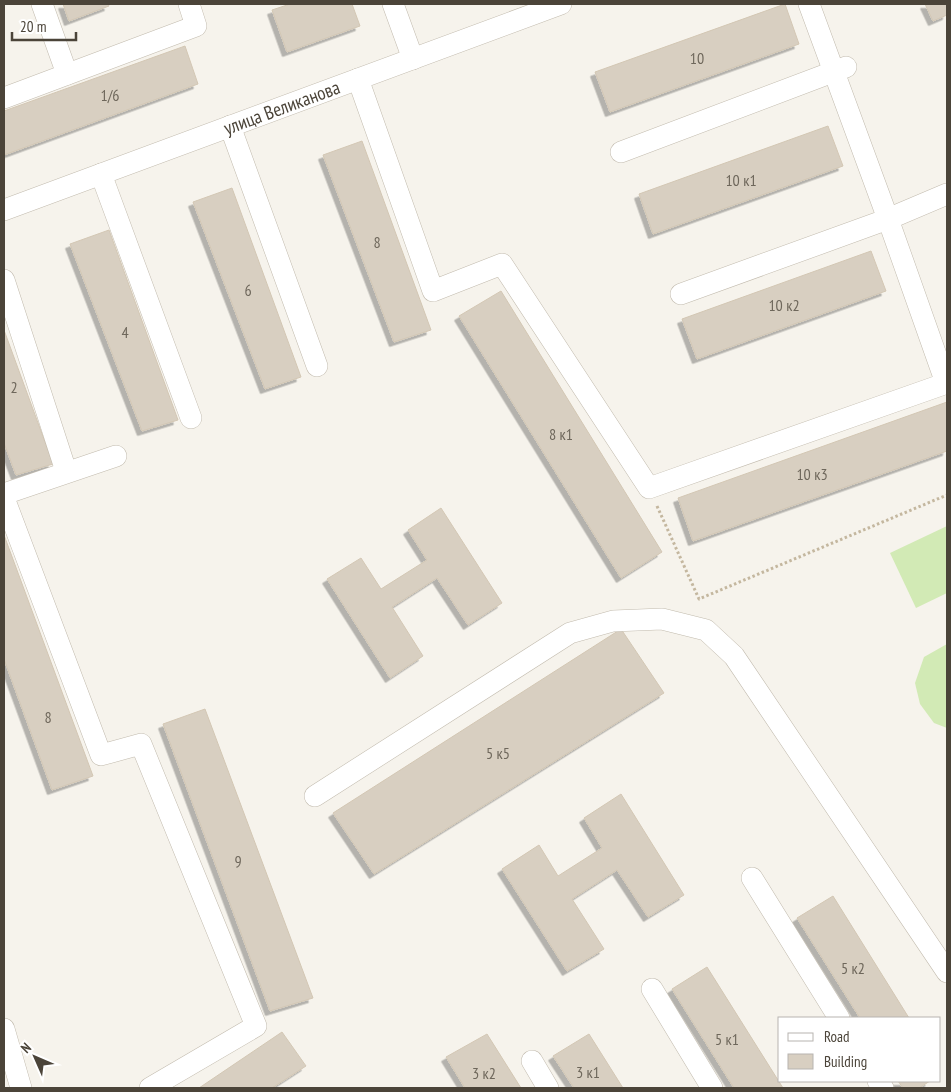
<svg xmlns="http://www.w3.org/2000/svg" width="951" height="1092" font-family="'PT Sans Narrow',sans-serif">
	<defs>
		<filter id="shadow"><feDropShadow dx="-4.5" dy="4.5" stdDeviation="0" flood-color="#0004"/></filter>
	</defs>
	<rect width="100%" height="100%" fill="#f6f3ec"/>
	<g fill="#d2eab5">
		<polygon points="947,526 947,593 916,608 890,553"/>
		<polygon points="947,644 947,728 934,723 920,704 915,683 924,657"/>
	</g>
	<g fill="#d8cfc1" stroke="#d3c7b4" filter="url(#shadow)">
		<polygon points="63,4 108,4 109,6 69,21"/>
		<polygon points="290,4 352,4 360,26 287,52 272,10"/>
		<polygon points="785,4 799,44 610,112 595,72"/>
		<polygon points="925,4 947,4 947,15 933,21"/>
		<polygon points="185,46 198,84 4,155 4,111"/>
		<polygon points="828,126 843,166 653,234 639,194"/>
		<polygon points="362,141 431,330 394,342 323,155"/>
		<polygon points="232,188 301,377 265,389 193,202"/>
		<polygon points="109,230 178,420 142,431 70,244"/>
		<polygon points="871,251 886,291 697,359 682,319"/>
		<polygon points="501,291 662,552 621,578 459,316"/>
		<polygon points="4,330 53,464 16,475 4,443"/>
		<polygon points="947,402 947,451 693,541 678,498"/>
		<polygon points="441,508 502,603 468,625 437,578 392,607 423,656 390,678 327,579 361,558 381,589 427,560 408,530"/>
		<polygon points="4,535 93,776 52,790 4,659"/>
		<polygon points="621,629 664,693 374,874 333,813"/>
		<polygon points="205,709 313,998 270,1011 163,724"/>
		<polygon points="621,794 684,895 648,917 617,870 572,899 604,949 567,971 502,869 539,845 558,876 602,848 584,818"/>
		<polygon points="833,896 909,1018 860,1018 797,918"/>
		<polygon points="707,967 783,1088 734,1088 672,989"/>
		<polygon points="282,1032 306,1066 272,1088 199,1088"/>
		<polygon points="487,1034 521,1088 465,1088 446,1057"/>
		<polygon points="589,1034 623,1088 574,1088 553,1056"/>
		<polygon points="898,1081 930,1081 919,1088 903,1088"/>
	</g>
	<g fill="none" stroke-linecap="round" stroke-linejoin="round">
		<defs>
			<g id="minor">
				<polyline points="42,4 67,74"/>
				<polyline points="393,4 413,59"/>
				<polyline points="809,4 888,219 946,383"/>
				<polyline points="358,79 433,291 502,264 649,488 947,383"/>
				<polyline points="4,98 196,26 189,4"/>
				<polyline points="230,126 317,366"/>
				<polyline points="621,152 846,67"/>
				<polyline points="101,174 191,418"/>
				<path id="s1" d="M4 210 561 4"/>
				<polyline points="4,280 66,471"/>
				<polyline points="681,294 888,219 947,194"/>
				<polyline points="4,494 116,456"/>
				<polyline points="4,498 101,755 141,744 256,1026 150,1088"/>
				<polyline points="315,796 570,633 613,621 662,619 706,630 734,656 947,972"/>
				<polyline points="752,878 839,1018"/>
				<polyline points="652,989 712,1088"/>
				<polyline points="4,1029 21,1088"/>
				<polyline points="532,1061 548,1088"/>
				<polyline points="878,1081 883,1088"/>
			</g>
		</defs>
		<use href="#minor" stroke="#c2bbae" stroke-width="22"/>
		<polyline stroke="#c4b79f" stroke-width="3" stroke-dasharray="2.5 2.5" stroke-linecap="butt" points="657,506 699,599 947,495"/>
		<use href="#minor" stroke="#fff" stroke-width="21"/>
	</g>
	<g text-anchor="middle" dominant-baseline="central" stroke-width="4" stroke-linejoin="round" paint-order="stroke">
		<g font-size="16" fill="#6e675b">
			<text x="697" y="58">10</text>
			<text x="110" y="95">1/6</text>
			<text x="741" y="180">10 к1</text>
			<text x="377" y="242">8</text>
			<text x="248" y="290">6</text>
			<text x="784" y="305">10 к2</text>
			<text x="125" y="332">4</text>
			<text x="14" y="387">2</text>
			<text x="561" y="434">8 к1</text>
			<text x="812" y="474">10 к3</text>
			<text x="48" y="717">8</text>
			<text x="498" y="753">5 к5</text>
			<text x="238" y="861">9</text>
			<text x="853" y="968">5 к2</text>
			<text x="727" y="1039">5 к1</text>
			<text x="588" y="1072">3 к1</text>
			<text x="484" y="1073">3 к2</text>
		</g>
		<g font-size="19" fill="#4b4439" stroke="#fff">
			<text stroke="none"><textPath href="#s1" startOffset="296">улица Великанова</textPath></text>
		</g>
	</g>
	<rect width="951" height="1092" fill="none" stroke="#4b4439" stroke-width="10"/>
	<rect x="778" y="1017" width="162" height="65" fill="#ffffff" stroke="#b7b4b0"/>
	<rect x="788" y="1033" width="25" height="8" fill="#ffffff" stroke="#b7b4b0"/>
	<text x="824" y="1042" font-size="15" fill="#4b4439">Road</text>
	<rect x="788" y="1054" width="25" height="15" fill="#d8cfc1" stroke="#b7b4b0"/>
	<text x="824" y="1067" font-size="15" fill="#4b4439">Building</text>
	<g transform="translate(35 1057) rotate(315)" stroke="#ffffff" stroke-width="4" paint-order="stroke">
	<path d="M0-4L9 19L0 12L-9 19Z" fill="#4b4439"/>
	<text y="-8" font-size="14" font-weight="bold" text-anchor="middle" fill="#4b4439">N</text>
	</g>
	<path d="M12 32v8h64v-8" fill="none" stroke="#4b4439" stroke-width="2.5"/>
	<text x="20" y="32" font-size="15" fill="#4b4439" stroke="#ffffff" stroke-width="4" paint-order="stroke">20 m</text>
</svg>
